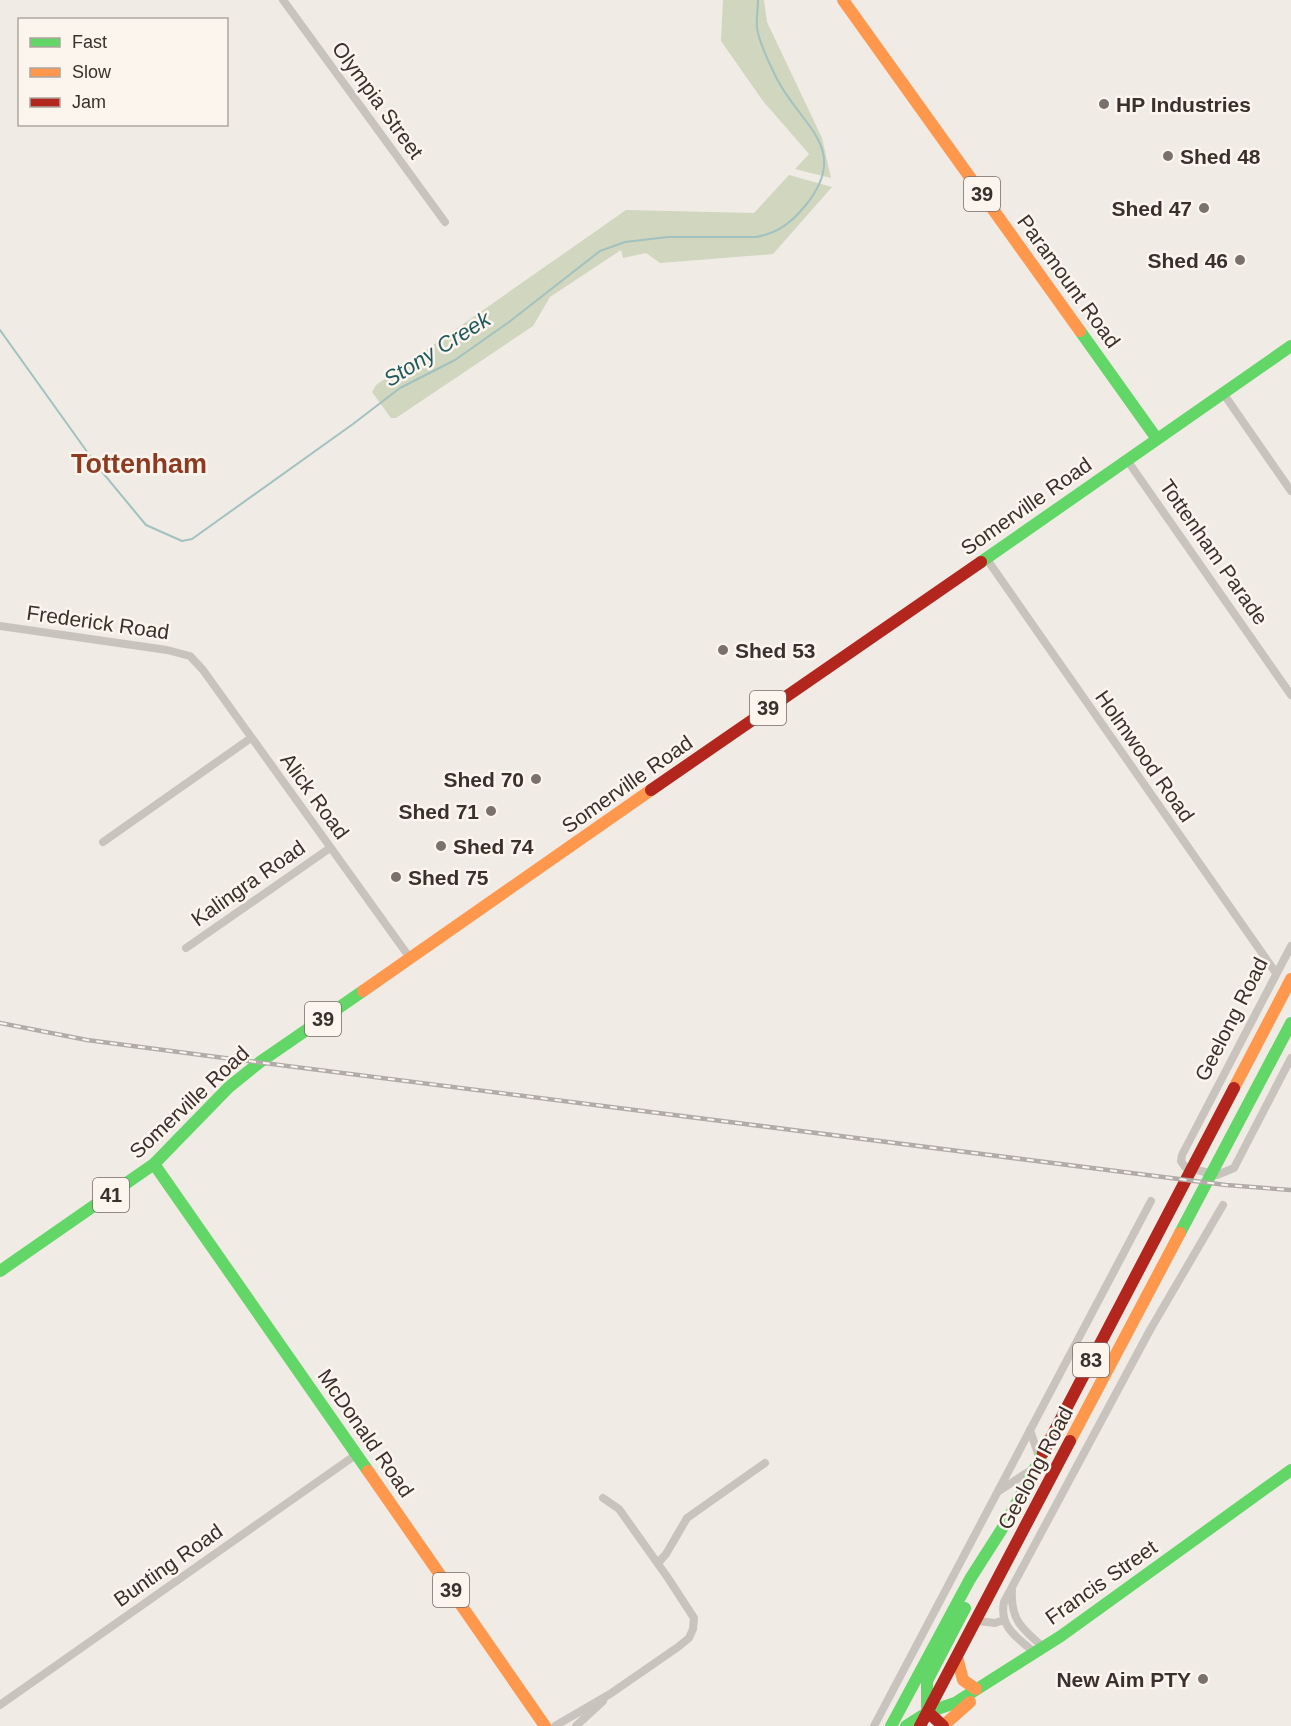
<svg xmlns="http://www.w3.org/2000/svg" width="1291" height="1726" font-family="Arial,sans-serif">
	<rect width="100%" height="100%" fill="#f0ebe5"/>
	<g fill="#d1d6bf">
		<polygon points="723,0 764,0 767,22 822,138 831,178 795,169 809,154 763,101 721,41"/>
		<polygon points="789,175 832,187 773,254 660,263 646,253 623,258 621,250 550,297 533,326 396,418 391,418 372,392 376,385 626,210 754,213"/>
	</g>
	<g fill="none" stroke-linecap="round" stroke-linejoin="round">
		<path stroke="#a1c2c1" stroke-width="2" d="M0 330 98 467 146 525 182 541 192 539 353 424 400 388 455 360 509 322 600 251 625 242 668 237H756C778 233 791 223 805 206 852 149 801 126 777 79 770 65 759 43 757 28 756 19 758 9 758 0"/>
		<g stroke="#c9c3be" stroke-width="8">
			<polyline points="283,0 445,222"/>
			<polyline points="1223,393 1291,491"/>
			<polyline points="1127,460 1291,695"/>
			<polyline points="986,558 1276,973"/>
			<polyline points="0,626 167,650 190,656 203,670 410,958"/>
			<polyline points="103,842 251,738"/>
			<polyline points="1291,946 1182,1155 1181,1161 1185,1167 1217,1175 1234,1168 1291,1058"/>
			<polyline points="186,948 330,848"/>
			<polyline points="1030,1430 1039,1457"/>
			<polyline points="999,1491 1031,1470"/>
			<polyline points="658,1563 666,1554 687,1518 765,1463"/>
			<path d="M1012 1590C1010 1619 1022 1629 1042 1646"/>
			<polyline points="978,1621 995,1623 1004,1620"/>
			<path d="M1033 1651C1016 1637 999 1626 1004 1602L1150 1330 1223 1205"/>
			<polyline points="0,1705 357,1454"/>
			<polyline points="555,1726 610,1694 678,1647 689,1638 693,1629 694,1618 668,1578 619,1509 603,1498"/>
			<polyline points="576,1726 603,1701"/>
			<polyline points="874,1726 1151,1201"/>
		</g>
		<g stroke="#63d668" stroke-width="12">
			<polyline points="1080,331 1157,439"/>
			<polyline points="981,562 1291,346"/>
			<polyline points="154,1164 368,1471"/>
			<polyline points="1180,1233 1291,1023"/>
			<polyline points="0,1271 154,1164 229,1087 260,1062 363,991"/>
			<polyline points="927,1712 927,1681 965,1608"/>
			<polyline points="928,1712 955,1703 1061,1636 1291,1470"/>
			<polyline points="891,1726 970,1579 1007,1521 1043,1453"/>
			<polyline points="906,1726 928,1712"/>
		</g>
		<g stroke="#ff974d" stroke-width="12">
			<polyline points="843,0 1080,331"/>
			<polyline points="363,991 651,790"/>
			<polyline points="1234,1088 1291,979"/>
			<polyline points="1070,1441 1180,1233"/>
			<polyline points="368,1471 545,1726"/>
			<polyline points="957,1657 963,1680 976,1689"/>
			<polyline points="943,1726 970,1702"/>
		</g>
		<g stroke="#b3261e" stroke-width="12">
			<polyline points="651,790 981,562"/>
			<polyline points="1043,1453 1234,1088"/>
			<polyline points="928,1712 943,1726"/>
			<polyline points="920,1726 1070,1441"/>
		</g>
		<defs>
			<polyline id="rail" points="0,1023 87,1040 217,1057 1226,1185 1291,1190"/>
		</defs>
		<use href="#rail" stroke="#b1aca8" stroke-width="4.5"/>
		<use href="#rail" stroke="#fbf5ee" stroke-width="2" stroke-dasharray="7" stroke-linecap="butt"/>
	</g>
	<g fill="#7a716c" stroke="#fbf5ee" stroke-width="2">
		<circle cx="1104" cy="104" r="6"/>
		<circle cx="1168" cy="156" r="6"/>
		<circle cx="1204" cy="208" r="6"/>
		<circle cx="1240" cy="260" r="6"/>
		<circle cx="723" cy="650" r="6"/>
		<circle cx="536" cy="779" r="6"/>
		<circle cx="491" cy="811" r="6"/>
		<circle cx="441" cy="846" r="6"/>
		<circle cx="396" cy="877" r="6"/>
		<circle cx="1203" cy="1679" r="6"/>
	</g>
	<g text-anchor="middle" dominant-baseline="central" stroke-width="5" stroke-linejoin="round" paint-order="stroke">
		<g fill="#fbf5ee" stroke="#756b66" stroke-width="1.5">
			<rect x="964" y="177" width="36" height="34" rx="4.5"/>
			<rect x="750" y="691" width="36" height="34" rx="4.5"/>
			<rect x="305" y="1002" width="36" height="34" rx="4.5"/>
			<rect x="93" y="1178" width="36" height="34" rx="4.5"/>
			<rect x="1073" y="1343" width="36" height="34" rx="4.5"/>
			<rect x="433" y="1573" width="36" height="34" rx="4.5"/>
		</g>
		<g font-size="20" font-weight="bold" fill="#3b302b">
			<text x="982" y="194">39</text>
			<text x="768" y="708">39</text>
			<text x="323" y="1019">39</text>
			<text x="111" y="1195">41</text>
			<text x="1091" y="1360">83</text>
			<text x="451" y="1590">39</text>
		</g>
		<g font-size="21" fill="#3b302b" stroke="#fbf5ee">
			<text transform="translate(378 100) rotate(54)">Olympia Street</text>
			<text transform="translate(1069 281) rotate(54)">Paramount Road</text>
			<text transform="translate(1026 506) rotate(-35)">Somerville Road</text>
			<text transform="translate(1214 552) rotate(55)">Tottenham Parade</text>
			<text transform="translate(98 622) rotate(8)">Frederick Road</text>
			<text transform="translate(1145 756) rotate(55)">Holmwood Road</text>
			<text transform="translate(627 784) rotate(-35)">Somerville Road</text>
			<text transform="translate(315 796) rotate(54)">Alick Road</text>
			<text transform="translate(248 883) rotate(-35)">Kalingra Road</text>
			<text transform="translate(1231 1019) rotate(-63)">Geelong Road</text>
			<text transform="translate(189 1102) rotate(-43)">Somerville Road</text>
			<text transform="translate(366 1433) rotate(55)">McDonald Road</text>
			<text transform="translate(1035 1468) rotate(-62)">Geelong Road</text>
			<text transform="translate(168 1565) rotate(-35)">Bunting Road</text>
			<text transform="translate(1101 1582) rotate(-35)">Francis Street</text>
		</g>
		<g font-size="21" font-weight="bold" fill="#3b302b" stroke="#fbf5ee" text-anchor="start">
			<text x="1116" y="104">HP Industries</text>
			<text x="1180" y="156">Shed 48</text>
			<text x="1192" y="208" text-anchor="end">Shed 47</text>
			<text x="1228" y="260" text-anchor="end">Shed 46</text>
			<text x="735" y="650">Shed 53</text>
			<text x="524" y="779" text-anchor="end">Shed 70</text>
			<text x="479" y="811" text-anchor="end">Shed 71</text>
			<text x="453" y="846">Shed 74</text>
			<text x="408" y="877">Shed 75</text>
			<text x="1191" y="1679" text-anchor="end">New Aim PTY</text>
		</g>
		<g font-size="22" font-style="italic" fill="#1f5a5e" stroke="#fbf5ee">
			<text transform="translate(437 349) rotate(-32)">Stony Creek</text>
		</g>
		<g font-size="27" font-weight="bold" fill="#8c3b22" stroke="#fbf5ee">
			<text x="139" y="464">Tottenham</text>
		</g>
	</g>
	<rect x="18" y="18" width="210" height="108" fill="#fbf5ee" stroke="#aea6a0" stroke-width="1.5"/>
	<rect x="30" y="38" width="30" height="9" fill="#63d668" stroke="#aea6a0" stroke-width="1.5"/>
	<text x="72" y="48" font-size="18" fill="#3b302b">Fast</text>
	<rect x="30" y="68" width="30" height="9" fill="#ff974d" stroke="#aea6a0" stroke-width="1.5"/>
	<text x="72" y="78" font-size="18" fill="#3b302b">Slow</text>
	<rect x="30" y="98" width="30" height="9" fill="#b3261e" stroke="#aea6a0" stroke-width="1.5"/>
	<text x="72" y="108" font-size="18" fill="#3b302b">Jam</text>
</svg>
